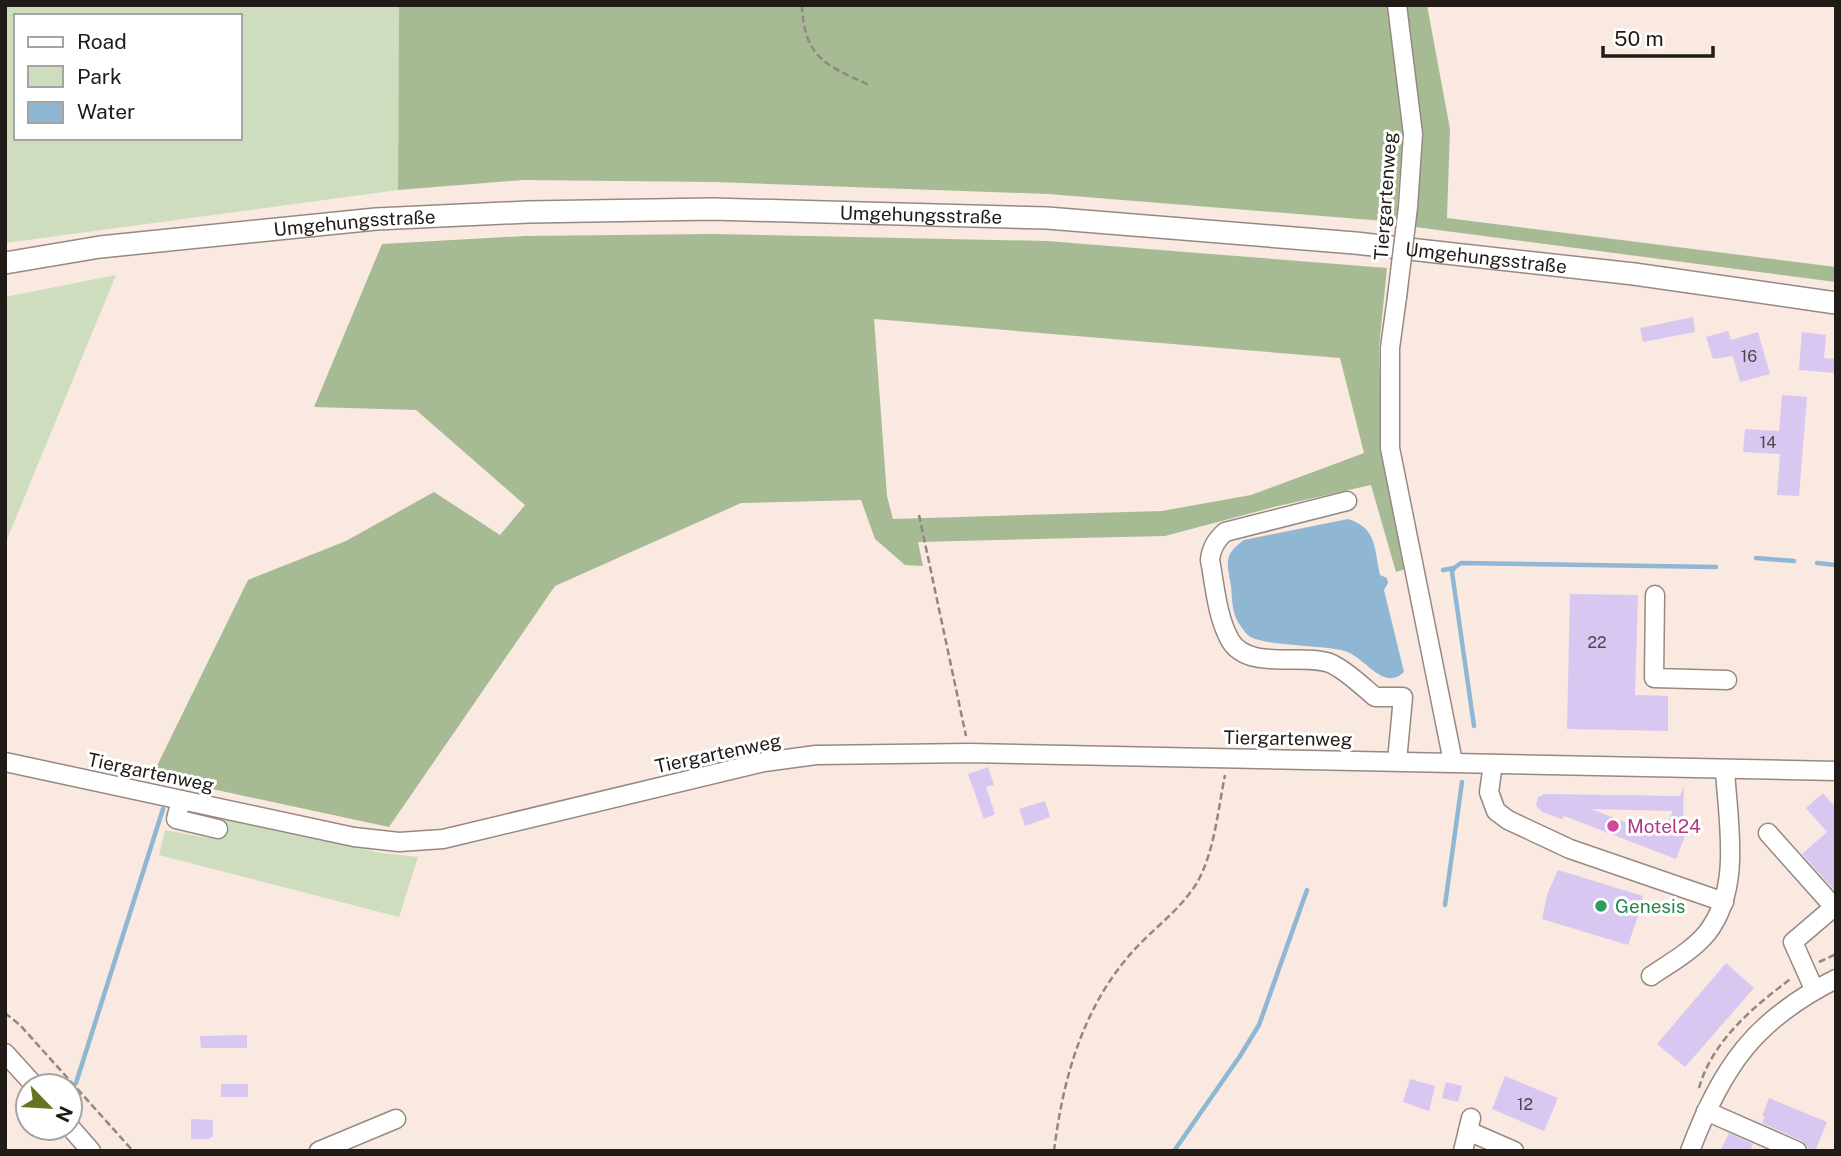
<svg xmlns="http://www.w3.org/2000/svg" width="1841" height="1156" font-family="'Public Sans',sans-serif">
	<rect width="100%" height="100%" fill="#f9e9e0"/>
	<g fill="#cdddbe" fill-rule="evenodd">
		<path d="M5 5H399L398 190 5 243ZM16 16H240V138H16Z"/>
		<polygon points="116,275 5,544 5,297"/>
		<polygon points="225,817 381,853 418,857 399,917 159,855 165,830 218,840"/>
	</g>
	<g fill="#a6bb93" fill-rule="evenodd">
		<polygon points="399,5 1388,5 1403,135 1396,222 1048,194 716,182 524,180 398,190"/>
		<polygon points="1407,5 1427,5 1450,129 1447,218 1836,267 1836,282 1415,227 1422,135"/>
		<path d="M712 234 1047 241 1387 268 1379 348 1381 446 1408 568 1396 572 1371 485 1278 506 1165 536 918 542 923 566 905 565 875 539 861 500 741 503 555 586 389 827 152 776 248 580 346 541 434 492 500 535 525 505 416 410 314 407 382 244 525 236ZM874 319 1340 358 1364 453 1251 495 1162 511 893 519 887 496Z"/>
	</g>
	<path fill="#8fb6d3" d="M1348 519C1377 528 1374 548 1380 575L1387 578 1388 583 1384 590 1404 672C1384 692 1366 658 1345 651 1324 645 1263 646 1249 636 1245 633 1238 623 1236 618 1232 609 1232 596 1231 586 1227 562 1223 555 1244 540Z"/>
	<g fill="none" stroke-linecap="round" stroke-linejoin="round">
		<g stroke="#8fb6d3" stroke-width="4.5">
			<polyline points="1756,558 1794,561"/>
			<polyline points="1817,563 1836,565"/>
			<polyline points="1443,570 1454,568"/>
			<polyline points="1474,726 1452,572 1454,568 1461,563 1716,567"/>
			<polyline points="1445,905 1462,782"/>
			<polyline points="76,1083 163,809"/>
			<polyline points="1174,1151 1240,1056 1259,1025 1307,890"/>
		</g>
	</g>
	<g fill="#d8c7f0" fill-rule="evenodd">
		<polygon points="1693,317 1695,332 1643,342 1640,328"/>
		<polygon points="1728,331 1731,340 1758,332 1770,374 1740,382 1733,356 1713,359 1706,337"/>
		<polygon points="1802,332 1826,335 1824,358 1836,359 1836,373 1799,370"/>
		<polygon points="1782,395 1807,397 1799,496 1777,495 1780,454 1743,452 1745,429 1779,431"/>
		<polygon points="1570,594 1638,595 1635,695 1668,696 1668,731 1567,729"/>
		<polygon points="988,767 994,785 986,787 995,814 984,819 968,774"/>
		<path d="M1684 787 1683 821 1687 831 1676 859 1564 816 1562 819 1542 812 1536 805 1538 797 1544 794 1680 796ZM1591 809 1673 811 1661 836Z"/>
		<polygon points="1823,793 1836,808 1836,892 1802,854 1827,832 1806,808"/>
		<polygon points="1045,801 1050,817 1025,826 1019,809"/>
		<polygon points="1558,870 1643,896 1639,913 1628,945 1542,919 1547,895"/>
		<polygon points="1726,963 1754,988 1685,1067 1657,1044"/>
		<polygon points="247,1035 247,1048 201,1048 200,1036"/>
		<polygon points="1505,1076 1558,1098 1544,1131 1492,1109"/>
		<polygon points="1410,1079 1435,1086 1429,1111 1403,1102"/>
		<polygon points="1446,1082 1462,1086 1458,1102 1442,1098"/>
		<rect x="221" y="1084" width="27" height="13"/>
		<polygon points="1769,1098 1827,1122 1815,1151 1808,1148 1802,1141 1762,1123 1765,1117 1762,1116"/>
		<polygon points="191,1119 213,1120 213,1137 210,1137 210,1139 191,1139"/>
		<polygon points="1729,1133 1753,1144 1750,1151 1720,1151"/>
	</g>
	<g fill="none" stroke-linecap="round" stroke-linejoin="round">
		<defs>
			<g id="minor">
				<polyline points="1397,5 1413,134 1408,207"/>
				<polyline points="1397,297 1390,348 1390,448 1453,762"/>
				<path d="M1347 501 1225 532C1216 540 1211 548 1210 560 1215 586 1217 617 1230 640 1248 672 1305 652 1332 664 1348 672 1362 686 1375 697H1403L1397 761"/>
				<polyline points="1655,595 1654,678 1727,680"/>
				<polyline points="5,762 354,837 399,842 443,839 764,762 816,755 969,753 1836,771"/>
				<polyline points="1493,764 1489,792 1496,811 1508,820 1570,849 1724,902"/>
				<polyline points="181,800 176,819 218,829"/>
				<polyline points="1768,833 1834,907 1793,942 1814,989"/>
				<path d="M1651 976C1670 963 1692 951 1707 933 1742 888 1728 823 1725 770"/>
				<polyline points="5,1053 35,1086"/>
				<polyline points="1706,1111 1797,1151"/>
				<polyline points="70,1127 91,1151"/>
				<polyline points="1468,1131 1514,1151"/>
				<polyline points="319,1151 396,1119"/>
				<polyline points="1463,1151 1471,1118"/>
				<path d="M1690 1151C1722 1067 1754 1020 1836 979"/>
			</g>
			<g id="major">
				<path id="s1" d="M5 263 100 247 376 219 528 212 712 209 1047 218 1355 243 1634 274 1836 303"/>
			</g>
		</defs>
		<use href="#minor" stroke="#978981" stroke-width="21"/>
		<use href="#major" stroke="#978981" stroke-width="24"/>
		<g stroke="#928781" stroke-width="2.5" stroke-dasharray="7 3.5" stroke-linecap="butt">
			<path d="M802 5C804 58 826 65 869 85"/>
			<polyline points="919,515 966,736"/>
			<polyline points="1819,962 1836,954"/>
			<polyline points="5,1013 20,1025 133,1151"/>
			<path d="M1699 1088C1712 1041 1754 1006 1792 978"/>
			<path d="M1054 1151C1063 1078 1083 1006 1134 950 1155 927 1184 907 1199 879 1215 848 1218 809 1225 775"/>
		</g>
		<use href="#minor" stroke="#fff" stroke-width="18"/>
		<use href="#major" stroke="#fff" stroke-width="21"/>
		<defs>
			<polyline id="minor-bridge" points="1397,297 1408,207"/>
		</defs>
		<use href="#minor-bridge" stroke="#978981" stroke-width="21" stroke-linecap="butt"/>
		<use href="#minor-bridge" stroke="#fff" stroke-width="18"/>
	</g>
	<circle fill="#d1479c" stroke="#fff" stroke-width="2.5" cx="1613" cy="826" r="7"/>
	<circle fill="#2e9e5b" stroke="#fff" stroke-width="2.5" cx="1601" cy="906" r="7"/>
	<g text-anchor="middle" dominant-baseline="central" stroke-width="6" stroke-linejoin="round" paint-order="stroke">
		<g font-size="16" fill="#4e464d">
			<text x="1749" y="356">16</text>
			<text x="1768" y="442">14</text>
			<text x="1597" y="642">22</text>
			<text x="1525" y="1104">12</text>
		</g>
		<g font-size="19" fill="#201b17" stroke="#fff">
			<text transform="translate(1385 196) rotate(-86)">Tiergartenweg</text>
			<text stroke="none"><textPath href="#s1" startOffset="919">Umgehungsstraße</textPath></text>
			<text stroke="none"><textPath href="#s1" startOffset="352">Umgehungsstraße</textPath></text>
			<text stroke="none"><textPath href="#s1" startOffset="1486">Umgehungsstraße</textPath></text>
			<text transform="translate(1288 738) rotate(1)">Tiergartenweg</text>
			<text transform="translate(718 753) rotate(-12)">Tiergartenweg</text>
			<text transform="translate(151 772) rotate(12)">Tiergartenweg</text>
		</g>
		<g font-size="19" fill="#b23c85" stroke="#fff" text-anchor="start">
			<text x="1627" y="826">Motel24</text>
		</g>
		<g font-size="19" fill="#27864d" stroke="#fff" text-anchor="start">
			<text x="1615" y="906">Genesis</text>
		</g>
	</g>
	<rect width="1841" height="1156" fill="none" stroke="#201b17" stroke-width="14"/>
	<rect x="14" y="14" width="228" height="126" fill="#ffffff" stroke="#a6a4a2" stroke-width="2"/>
	<rect x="28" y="37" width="35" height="10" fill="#ffffff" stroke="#a6a4a2" stroke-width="2"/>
	<text x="77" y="49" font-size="21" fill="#201b17">Road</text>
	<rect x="28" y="66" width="35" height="21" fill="#cdddbe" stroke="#a6a4a2" stroke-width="2"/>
	<text x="77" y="84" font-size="21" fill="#201b17">Park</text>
	<rect x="28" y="102" width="35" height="21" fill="#8fb6d3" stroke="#a6a4a2" stroke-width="2"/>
	<text x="77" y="119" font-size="21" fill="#201b17">Water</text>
	<g transform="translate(49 1107) rotate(115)"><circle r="33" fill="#ffffff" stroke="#a6a4a2" stroke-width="2"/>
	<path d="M0-5L12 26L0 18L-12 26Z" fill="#677521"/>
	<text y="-10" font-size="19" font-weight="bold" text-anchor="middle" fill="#201b17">N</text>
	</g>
	<path d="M1603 46v10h110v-10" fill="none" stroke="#201b17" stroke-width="3.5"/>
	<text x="1614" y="46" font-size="21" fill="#201b17" stroke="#ffffff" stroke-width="5" paint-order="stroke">50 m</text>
</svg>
